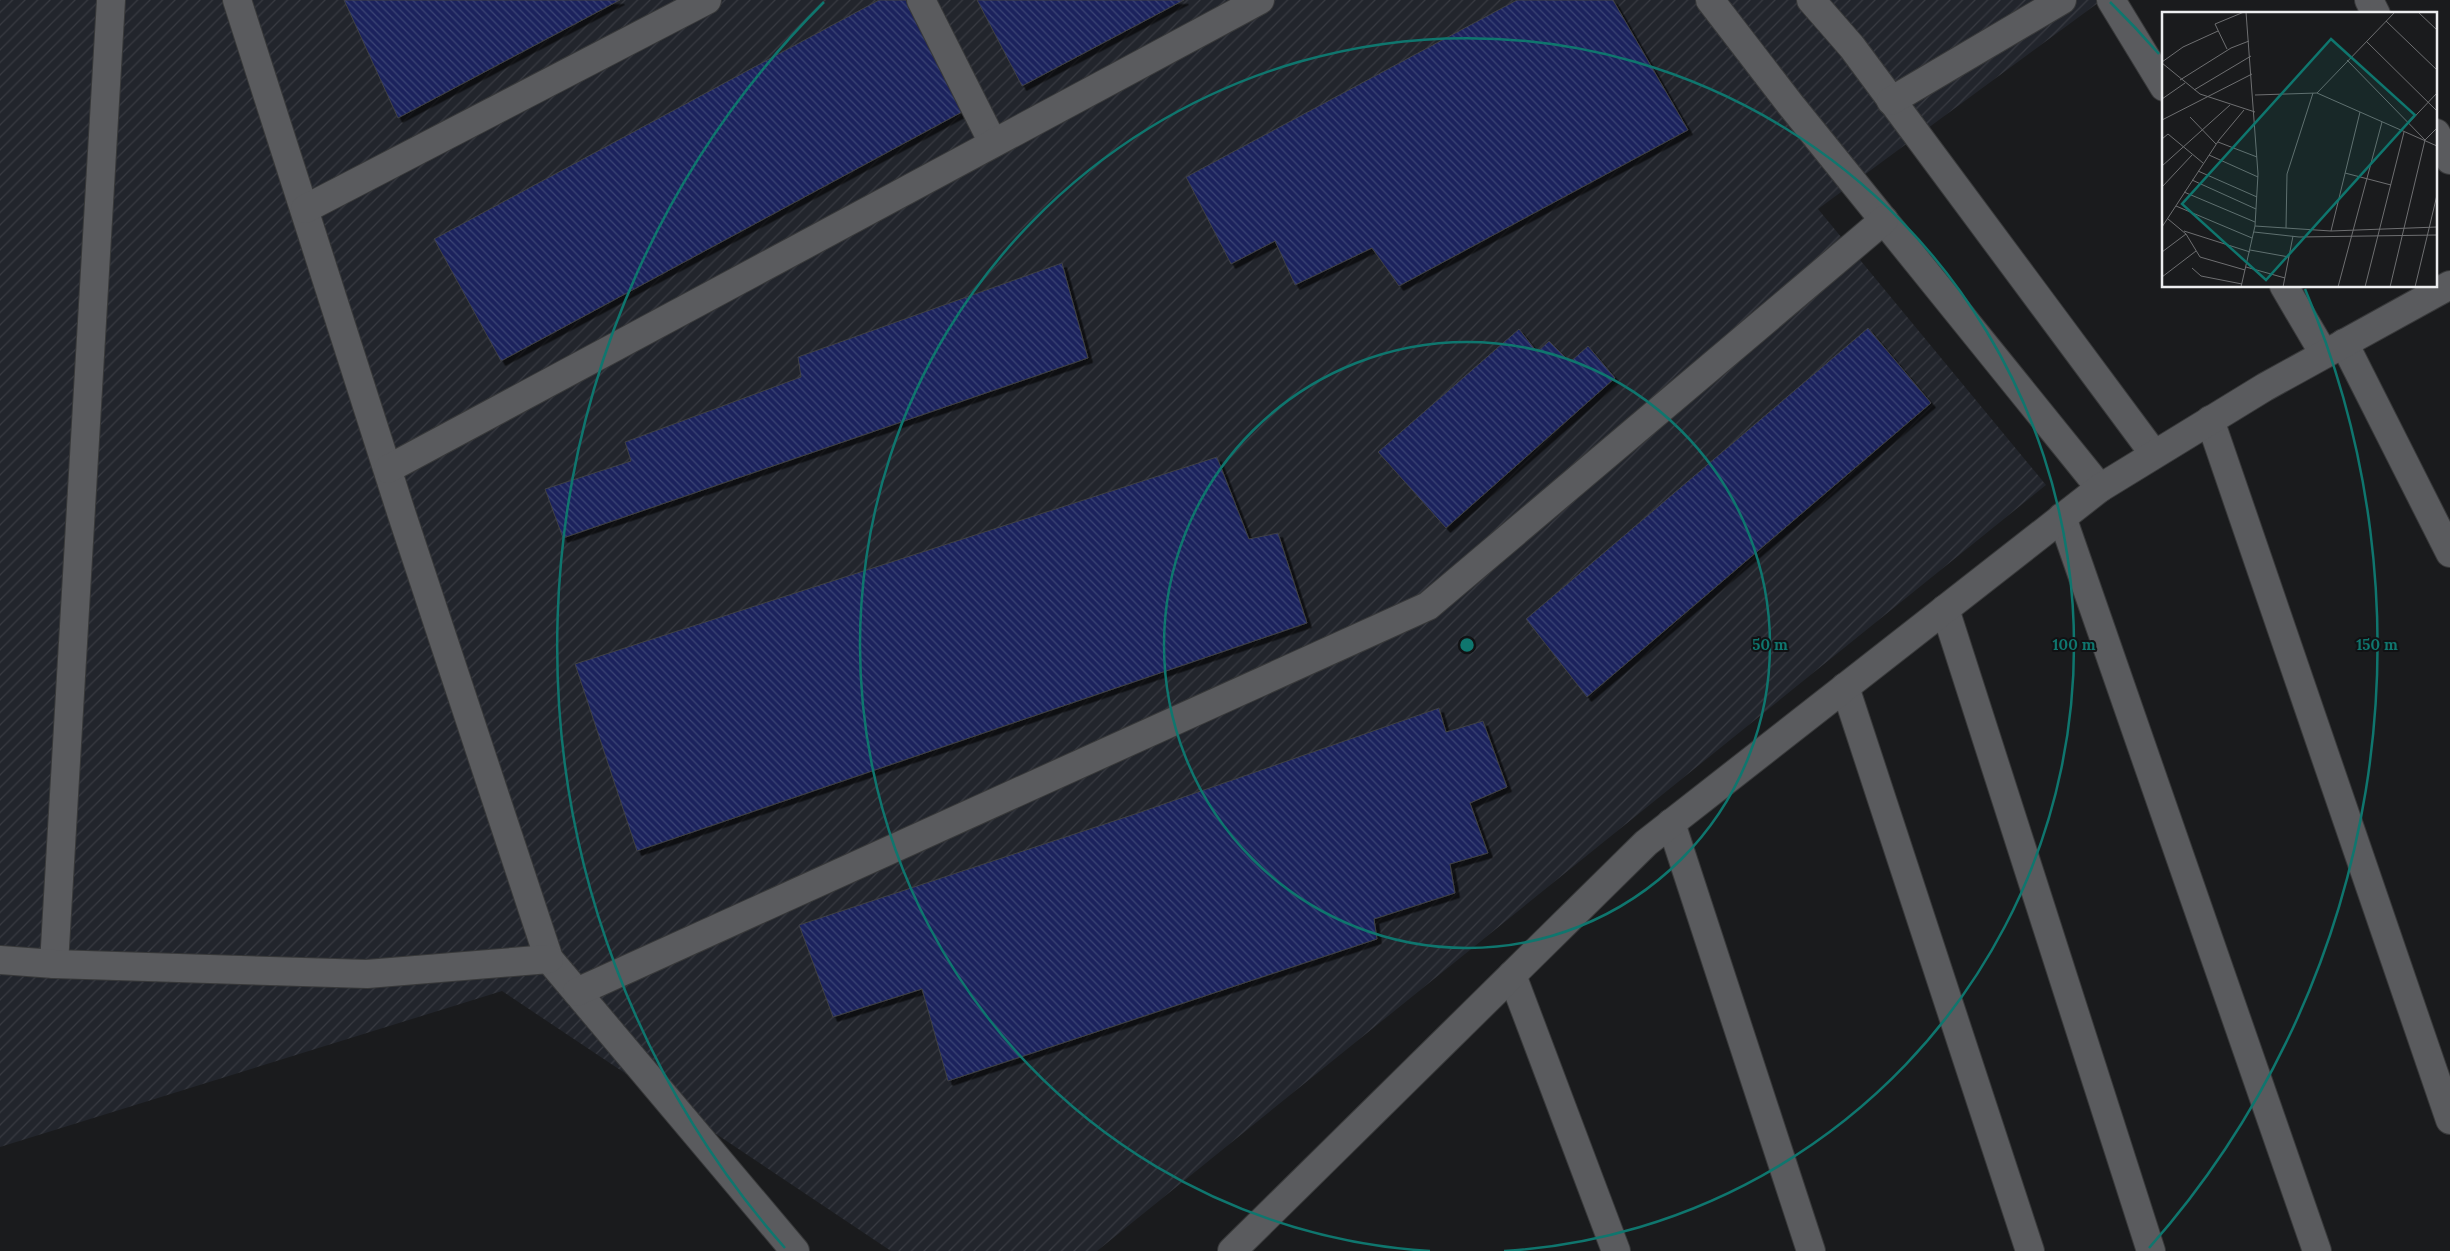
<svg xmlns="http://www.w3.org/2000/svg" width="2450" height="1251" font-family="Lora,serif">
	<defs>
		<pattern id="industrial-furrows" width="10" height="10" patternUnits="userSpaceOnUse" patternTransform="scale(1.25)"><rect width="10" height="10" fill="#22252c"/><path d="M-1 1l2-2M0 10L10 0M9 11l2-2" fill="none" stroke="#383a41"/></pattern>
		<pattern id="building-back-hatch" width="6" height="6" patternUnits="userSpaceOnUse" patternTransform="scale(1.25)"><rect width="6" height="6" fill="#1b245d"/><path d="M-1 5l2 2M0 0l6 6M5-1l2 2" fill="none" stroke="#3c4475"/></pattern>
		<filter id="shadow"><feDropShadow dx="4.5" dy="4.5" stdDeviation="0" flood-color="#0009"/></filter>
	</defs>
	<rect width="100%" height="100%" fill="#1a1b1d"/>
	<polygon fill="url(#industrial-furrows)" points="0,0 2102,0 1818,209 2046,485 1097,1251 891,1251 502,991 0,1147"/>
	<g fill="url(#building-back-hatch)" stroke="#404144" filter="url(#shadow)">
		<polygon points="344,0 620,0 398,118"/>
		<polygon points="879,0 906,0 962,112 501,361 434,239"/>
		<polygon points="977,0 1184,0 1022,86"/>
		<polygon points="1517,0 1613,0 1688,130 1399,286 1372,248 1295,285 1275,241 1231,264 1186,177"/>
		<polygon points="1062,263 1088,358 563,538 545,489 631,461 625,442 801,377 798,357"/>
		<polygon points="1868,328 1931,403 1587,697 1526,619"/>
		<polygon points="1519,329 1537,352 1549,341 1570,362 1588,346 1615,378 1446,528 1378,452"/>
		<polygon points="1217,457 1249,539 1278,533 1307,623 637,851 575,664"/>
		<polygon points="1439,708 1446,732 1483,721 1507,787 1470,803 1488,853 1450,864 1455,893 1374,919 1377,939 948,1081 922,989 833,1017 799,925 1135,814"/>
	</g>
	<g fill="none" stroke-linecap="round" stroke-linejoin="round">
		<defs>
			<g id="street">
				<polyline points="237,0 401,512 549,959 795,1251"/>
				<polyline points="921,0 993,143"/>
				<polyline points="1710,0 1790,104 2100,488"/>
				<polyline points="1811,0 1852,47 2154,454"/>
				<polyline points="2111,0 2164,87"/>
				<polyline points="2369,0 2376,14"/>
				<polyline points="1891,101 2062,0"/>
				<polyline points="2436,133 2450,160"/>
				<polyline points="305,209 707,0"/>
				<polyline points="2284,286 2324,354"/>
				<polyline points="2344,343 2450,553"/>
				<polyline points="2210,420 2450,1120"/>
				<polyline points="388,469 1260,0"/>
				<polyline points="2062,517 2317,1251"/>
				<polyline points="1945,609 2151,1251"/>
				<polyline points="1845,687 2030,1251"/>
				<polyline points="1671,823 1811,1251"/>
				<polyline points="54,964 111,0"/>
				<polyline points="1512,975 1616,1251"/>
				<polyline points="577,992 1428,606 1884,220"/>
				<polyline points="1232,1251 1646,843 2100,488 2265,387 2450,285"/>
			</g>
			<polyline id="secondary" points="0,960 54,964 367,974 549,959"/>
		</defs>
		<use href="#street" stroke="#38393a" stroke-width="30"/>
		<use href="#secondary" stroke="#38393a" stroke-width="30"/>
		<use href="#street" stroke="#5a5b5e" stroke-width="28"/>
		<use href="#secondary" stroke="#5a5b5e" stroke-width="28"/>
	</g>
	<g fill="none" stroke="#0f766e" stroke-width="2.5">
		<circle cx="1467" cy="645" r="303"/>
		<path d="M1430 1251A607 607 0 1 1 1504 1251"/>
		<path d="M785 1248A910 910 0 0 1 824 2M2110 2A910 910 0 0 1 2159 54M2305 289A910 910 0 0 1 2149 1248"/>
	</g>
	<g transform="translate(2162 12)">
		<rect width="275" height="275" fill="#1a1b1d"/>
		<path fill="none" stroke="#6e6f71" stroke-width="1" d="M256 0 275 18M224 9 275 58M204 29 275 99M65 37 53 12 82 0M185 48 263 128 275 116M0 50 21 35 56 19M0 51 38 82 93 100M18 68 69 36 87 29M32 78 89 44M155 81 233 0M93 83 155 81 275 134M0 87 23 71M28 105 54 132M0 108 90 62M239 119 275 81M0 127 6 122 41 151M56 130 95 145M47 143 96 165M0 154 68 93M36 159 95 185M183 161 229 173M30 168 94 197M0 175 30 143M22 180 93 210M14 194 90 226M6 207 24 222 38 245 83 258M93 214 169 219 275 215M0 215 57 128 82 98M124 216 125 162 151 81M22 219 88 240M169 219 198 100M92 220 137 225 275 223M88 238 127 245M0 240 24 222M84 255 123 266M30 256 39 264 80 272M0 265 34 239M79 275 93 214 96 162 84 0M121 275 131 224M176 275 220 110M203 275 242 120M228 275 263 128M253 275 275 183"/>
		<path fill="#0f766e" fill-opacity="0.15" stroke="#0f766e" stroke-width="2.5" d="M169 27 253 103 104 268 20 192Z"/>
		<rect width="275" height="275" fill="none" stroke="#edeef0" stroke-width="2.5"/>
	</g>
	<circle cx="1467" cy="645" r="8" fill="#0f766e" stroke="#111214" stroke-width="2.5"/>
	<g font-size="15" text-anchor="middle" font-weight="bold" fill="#0f766e" stroke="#111214" stroke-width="4" stroke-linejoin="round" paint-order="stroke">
		<text x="1770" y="650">50 m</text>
		<text x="2074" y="650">100 m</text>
		<text x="2377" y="650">150 m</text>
	</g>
</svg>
